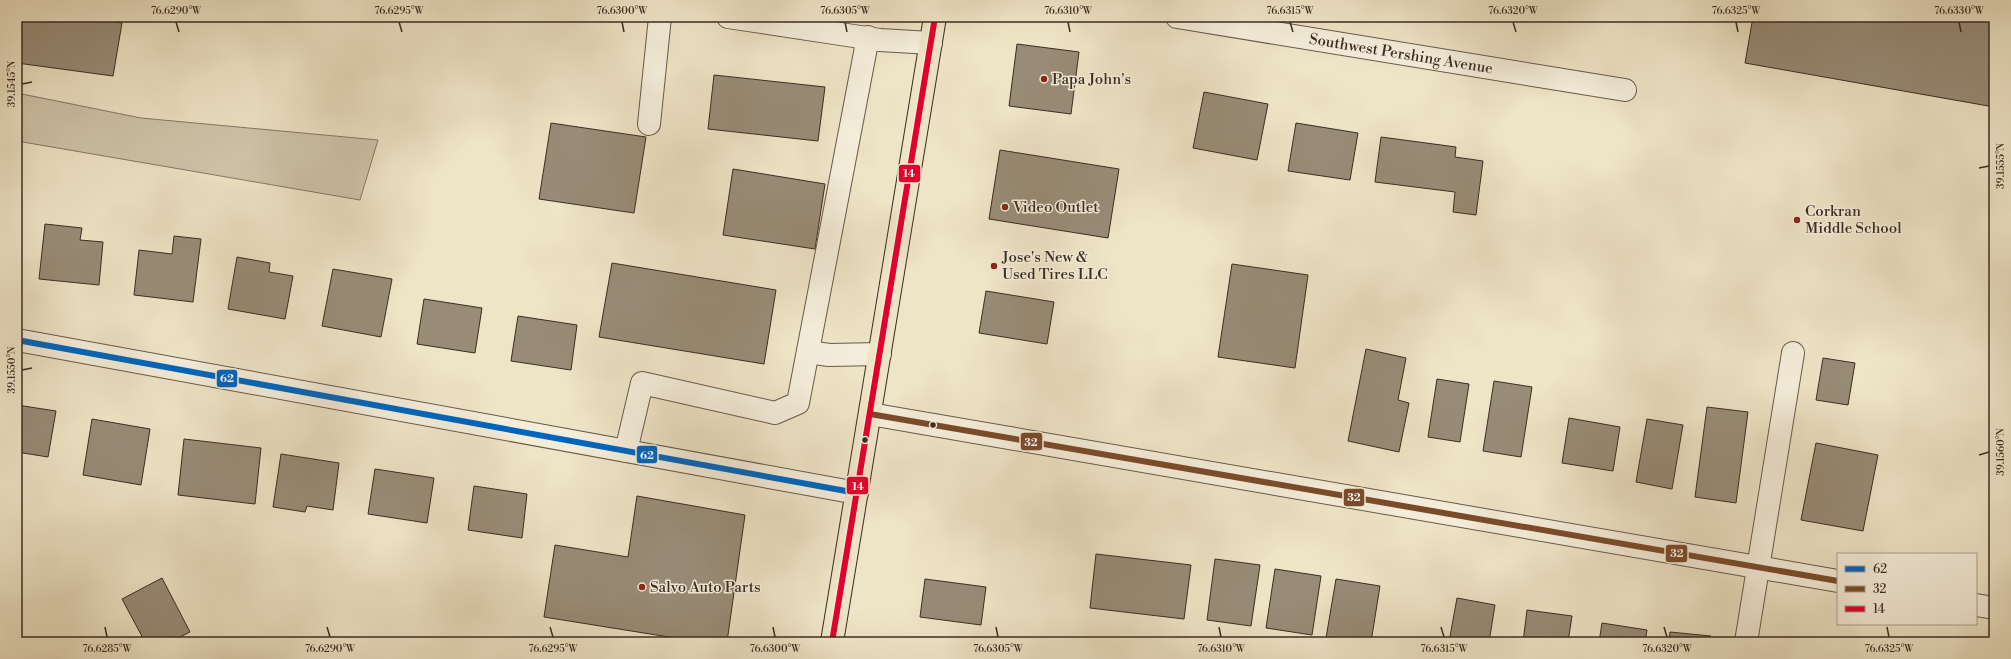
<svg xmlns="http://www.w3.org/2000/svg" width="2011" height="659" font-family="'Libre Bodoni',serif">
	<rect width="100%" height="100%" fill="#eee4c6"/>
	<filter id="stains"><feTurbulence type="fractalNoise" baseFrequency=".005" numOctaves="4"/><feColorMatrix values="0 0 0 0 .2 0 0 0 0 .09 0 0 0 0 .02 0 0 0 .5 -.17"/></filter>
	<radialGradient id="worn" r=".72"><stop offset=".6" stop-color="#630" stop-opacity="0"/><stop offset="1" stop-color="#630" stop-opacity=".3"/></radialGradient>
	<polygon fill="#cfc5aa" stroke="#847866" points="17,93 141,118 378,140 360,200 17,141"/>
	<g fill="#988c77" stroke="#3a2c22">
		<polygon points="17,17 78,17 122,23 113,76 17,63"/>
		<polygon points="1586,17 1617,17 1616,20"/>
		<polygon points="1753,17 1994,17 1994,107 1745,63"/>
		<polygon points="1017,44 1079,52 1071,114 1009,106"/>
		<polygon points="714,75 825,87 818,141 708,129"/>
		<polygon points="1204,92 1268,104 1257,160 1193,148"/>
		<polygon points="551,123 646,137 634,213 539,199"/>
		<polygon points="1296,123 1358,133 1350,180 1288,171"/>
		<polygon points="1381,137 1456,147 1455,157 1483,161 1476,215 1453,212 1455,192 1375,182"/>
		<polygon points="1000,150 1119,169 1108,238 989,219"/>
		<polygon points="733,169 825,184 815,249 723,235"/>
		<polygon points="45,224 82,228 80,240 103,242 99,285 39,279"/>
		<polygon points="174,236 201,239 193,302 134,295 139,250 172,254"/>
		<polygon points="237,257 270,263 269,272 293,276 285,319 228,309"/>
		<polygon points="612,263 776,290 764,364 599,337"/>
		<polygon points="1232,264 1308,275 1295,368 1218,357"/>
		<polygon points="333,269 392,279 381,337 322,326"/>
		<polygon points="986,291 1054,302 1047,344 979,333"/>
		<polygon points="424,299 482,308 475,353 417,344"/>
		<polygon points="518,316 577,325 571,370 511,361"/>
		<polygon points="1366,349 1406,358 1398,400 1409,403 1399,452 1348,441"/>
		<polygon points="1823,358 1855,363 1848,405 1816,400"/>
		<polygon points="1437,379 1469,384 1460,442 1428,437"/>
		<polygon points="1494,381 1532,387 1521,457 1483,451"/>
		<polygon points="17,405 56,411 48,457 17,452"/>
		<polygon points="1707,407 1748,412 1736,503 1695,497"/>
		<polygon points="1569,418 1620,427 1613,471 1562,463"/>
		<polygon points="92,419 150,429 141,485 83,475"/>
		<polygon points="1647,419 1683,425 1672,489 1636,482"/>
		<polygon points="184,439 261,448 255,504 178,495"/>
		<polygon points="1816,443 1878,455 1863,531 1801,520"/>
		<polygon points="281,454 339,463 333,510 307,506 305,512 273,507"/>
		<polygon points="375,469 434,478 427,523 368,514"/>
		<polygon points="474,486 527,494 522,538 468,530"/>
		<polygon points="637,496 745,515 727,642 700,642 544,617 555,545 628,557"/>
		<polygon points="1096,554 1191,565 1184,619 1090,608"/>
		<polygon points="1215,559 1260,565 1251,626 1207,620"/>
		<polygon points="1275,569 1321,576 1312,635 1266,628"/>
		<polygon points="162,578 190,632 170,642 145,642 122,599"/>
		<polygon points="925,579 986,587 981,625 920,617"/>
		<polygon points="1336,579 1380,586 1371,642 1351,642 1326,638"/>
		<polygon points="1457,598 1495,605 1489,642 1449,642"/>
		<polygon points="1527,610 1572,616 1568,642 1523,642"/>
		<polygon points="1602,623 1647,630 1645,642 1599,642"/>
		<polygon points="1670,632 1711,636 1710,642 1669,642"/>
	</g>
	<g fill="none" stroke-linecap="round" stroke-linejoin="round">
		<defs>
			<g id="minor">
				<polyline points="728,17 880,40 931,43"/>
				<path id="s1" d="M1177 17 1625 90"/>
				<polyline points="649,124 660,17"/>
				<polyline points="17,340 857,493"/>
				<polyline points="808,352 829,355 880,354"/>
				<polyline points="870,414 1838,581"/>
				<polyline points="626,451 642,383 775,413 798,403 868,37"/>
				<polyline points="1976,605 1994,608"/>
				<polyline points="1746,642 1793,353"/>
			</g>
			<polyline id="major" points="832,642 935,17"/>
		</defs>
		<use href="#minor" stroke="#675a4b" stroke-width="24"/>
		<use href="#major" stroke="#3a2c22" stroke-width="24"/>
		<use href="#minor" stroke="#f4edda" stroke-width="22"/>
		<use href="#major" stroke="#eee4c6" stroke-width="22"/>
		<defs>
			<polyline id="bus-1" points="17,340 857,493"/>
			<polyline id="bus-2" points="870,414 1838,581"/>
			<polyline id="bus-3" points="832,642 935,17"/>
		</defs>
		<use href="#bus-1" stroke="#f4edda" stroke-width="9"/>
		<use href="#bus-2" stroke="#f4edda" stroke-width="9"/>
		<use href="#bus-3" stroke="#f4edda" stroke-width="9"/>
		<use href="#bus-1" stroke="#0065bd" stroke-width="6"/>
		<use href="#bus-2" stroke="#7a4b2a" stroke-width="6"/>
		<use href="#bus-3" stroke="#e4002b" stroke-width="6"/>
	</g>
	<path fill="none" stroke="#3a2c22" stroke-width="1.5" d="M176 22 179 32M399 22 402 32M622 22 624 32M845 22 847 32M1068 22 1070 32M1290 22 1293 32M1513 22 1516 32M1736 22 1738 32M1959 22 1961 32M22 84 32 82M1979 168 1989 166M22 370 32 368M1979 455 1989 452M105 627 107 637M327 627 330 637M550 627 553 637M773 627 775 637M996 627 998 637M1219 627 1221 637M1441 627 1444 637M1664 627 1667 637M1887 627 1889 637"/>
	<g fill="#8f2418" stroke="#f4edda" stroke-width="1.5">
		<circle cx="1044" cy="79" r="4"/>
		<circle cx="1005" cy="207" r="4"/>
		<circle cx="1797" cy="220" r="4"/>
		<circle cx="994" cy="266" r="4"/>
		<circle cx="642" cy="587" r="4"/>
	</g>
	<g fill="#3a2c22" stroke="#f4edda" stroke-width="1.5">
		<circle cx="933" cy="425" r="3.5"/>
		<circle cx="865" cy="440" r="3.5"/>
	</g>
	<g text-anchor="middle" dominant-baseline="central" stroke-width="3" stroke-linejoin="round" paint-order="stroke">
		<g font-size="15" fill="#3a2c22" stroke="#f4edda">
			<text stroke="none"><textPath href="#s1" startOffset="227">Southwest Pershing Avenue</textPath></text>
		</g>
		<g font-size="15" fill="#3a2c22" stroke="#f4edda" text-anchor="start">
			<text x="1052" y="79">Papa John's</text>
			<text x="1013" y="207">Video Outlet</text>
			<text x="1805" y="211">Corkran<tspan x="1805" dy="17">Middle School</tspan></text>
			<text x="1002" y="257">Jose's New &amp;<tspan x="1002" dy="17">Used Tires LLC</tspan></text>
			<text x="650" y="587">Salvo Auto Parts</text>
		</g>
	</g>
	<g stroke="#f4edda" stroke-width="1.5">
		<rect x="898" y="164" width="23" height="19" rx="4" fill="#e4002b"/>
		<rect x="216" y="369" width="22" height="19" rx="4" fill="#0065bd"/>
		<rect x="1020" y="432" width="23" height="19" rx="4" fill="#7a4b2a"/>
		<rect x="636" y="445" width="22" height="19" rx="4" fill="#0065bd"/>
		<rect x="846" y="476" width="23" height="19" rx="4" fill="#e4002b"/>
		<rect x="1343" y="488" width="22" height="19" rx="4" fill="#7a4b2a"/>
		<rect x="1665" y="544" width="23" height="19" rx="4" fill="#7a4b2a"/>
	</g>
	<g font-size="11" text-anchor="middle" font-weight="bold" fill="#fff">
		<text x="909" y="177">14</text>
		<text x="227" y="382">62</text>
		<text x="1031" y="446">32</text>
		<text x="647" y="459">62</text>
		<text x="858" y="490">14</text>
		<text x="1354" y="501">32</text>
		<text x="1677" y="557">32</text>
	</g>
	<rect width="2011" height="659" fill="none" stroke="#eee4c6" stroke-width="44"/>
	<rect x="1837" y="553" width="140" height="72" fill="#f4edda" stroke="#aaa090"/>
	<rect x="1845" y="566" width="20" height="6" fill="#0065bd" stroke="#aaa090"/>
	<text x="1873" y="573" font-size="12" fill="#3a2c22">62</text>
	<rect x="1845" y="586" width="20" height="6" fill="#7a4b2a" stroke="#aaa090"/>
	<text x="1873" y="593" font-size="12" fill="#3a2c22">32</text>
	<rect x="1845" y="606" width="20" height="6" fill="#e4002b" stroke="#aaa090"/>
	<text x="1873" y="613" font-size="12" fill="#3a2c22">14</text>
	<rect x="22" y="22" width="1967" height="615" fill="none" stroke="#3a2c22" stroke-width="1.5"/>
	<g font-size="10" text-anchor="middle" fill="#3a2c22">
		<text x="176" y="14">76.6290°W</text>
		<text x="399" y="14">76.6295°W</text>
		<text x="622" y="14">76.6300°W</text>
		<text x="845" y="14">76.6305°W</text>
		<text x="1068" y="14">76.6310°W</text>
		<text x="1290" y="14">76.6315°W</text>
		<text x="1513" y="14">76.6320°W</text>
		<text x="1736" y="14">76.6325°W</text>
		<text x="1959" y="14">76.6330°W</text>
		<text transform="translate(11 84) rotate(-90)" y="4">39.1545°N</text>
		<text transform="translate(2000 166) rotate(-90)" y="4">39.1555°N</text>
		<text transform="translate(11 370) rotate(-90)" y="4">39.1550°N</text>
		<text transform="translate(2000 452) rotate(-90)" y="4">39.1560°N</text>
		<text x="107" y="652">76.6285°W</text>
		<text x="330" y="652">76.6290°W</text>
		<text x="553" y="652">76.6295°W</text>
		<text x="775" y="652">76.6300°W</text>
		<text x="998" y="652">76.6305°W</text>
		<text x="1221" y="652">76.6310°W</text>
		<text x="1444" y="652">76.6315°W</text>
		<text x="1667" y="652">76.6320°W</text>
		<text x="1889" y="652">76.6325°W</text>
	</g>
	<rect width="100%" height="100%" filter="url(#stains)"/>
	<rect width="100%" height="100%" fill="url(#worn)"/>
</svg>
